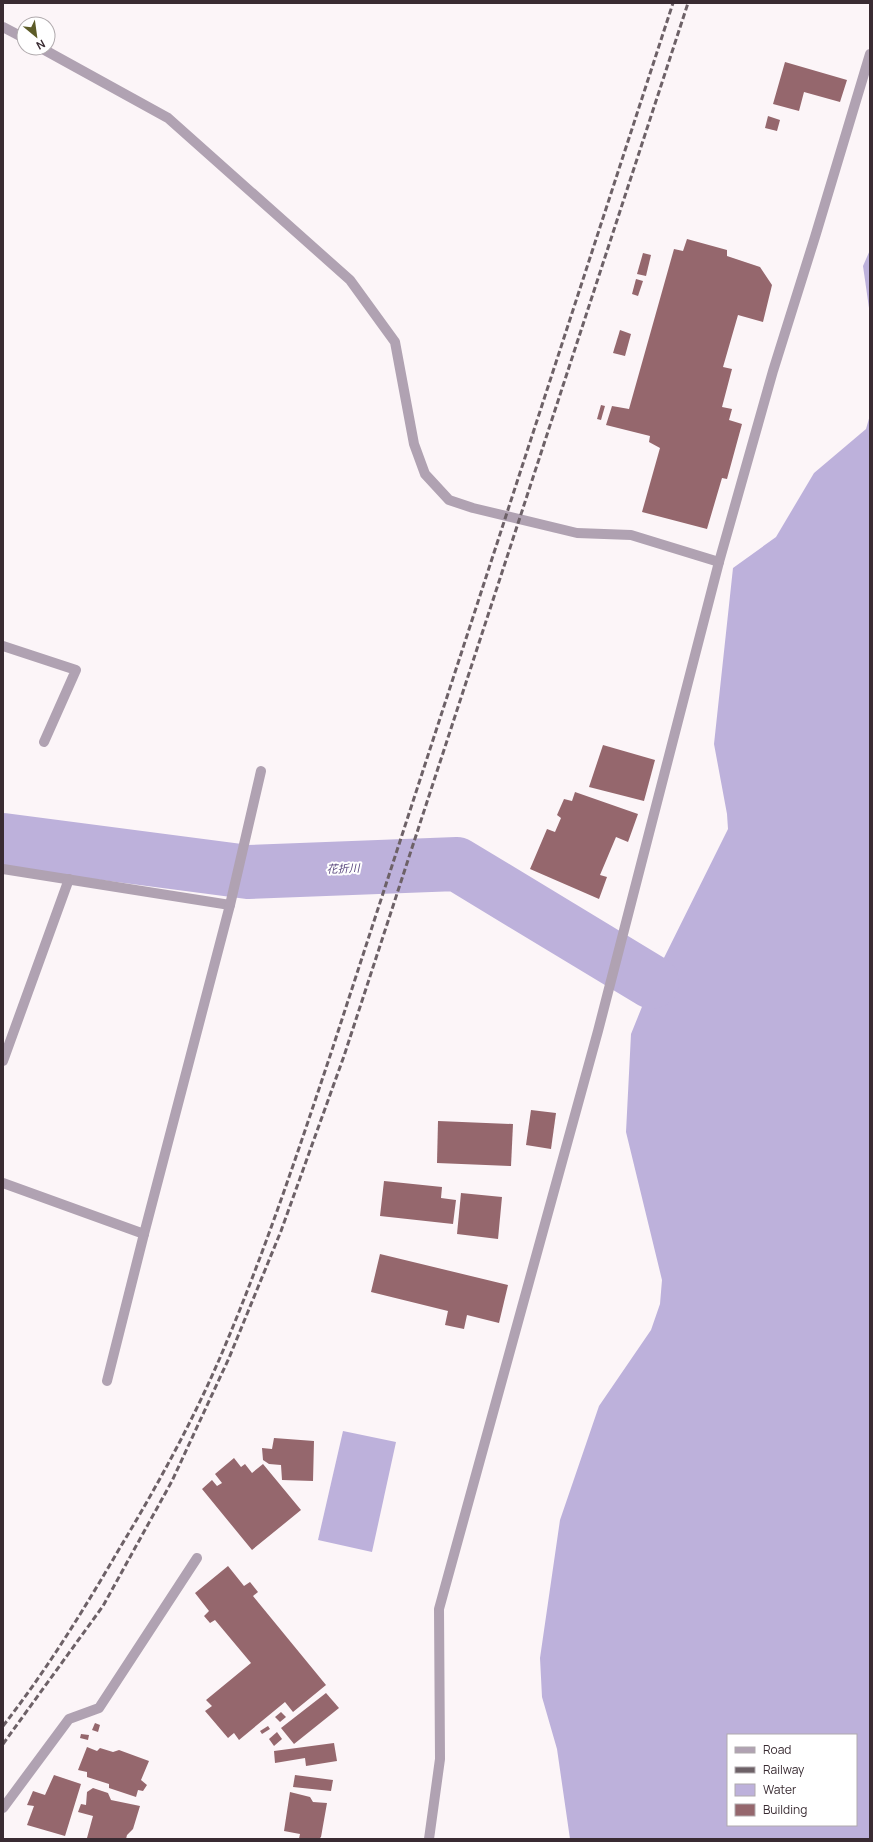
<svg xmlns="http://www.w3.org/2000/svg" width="873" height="1842" font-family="Manrope,'Noto Sans JP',sans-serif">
	<rect width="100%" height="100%" fill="#fcf5f8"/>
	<g fill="#bdb1db" fill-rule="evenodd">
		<polygon points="870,250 870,315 863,266"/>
		<path d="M870 415V1839H570L557 1749 542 1697 540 1658 560 1520 599 1406 651 1330 660 1304 662 1280 626 1132 631 1034 652 982 728 829 727 814 714 744 733 568 776 537 814 473 866 429ZM728 1735H856V1825H728Z"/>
		<polygon points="343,1431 396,1442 372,1552 318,1540"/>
	</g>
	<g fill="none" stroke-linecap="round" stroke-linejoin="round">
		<polyline stroke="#bdb1db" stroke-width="54" points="3,840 248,872 457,864 652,982"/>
	</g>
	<g fill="#95676d">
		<polygon points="785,62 847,80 840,102 804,92 799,111 773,104"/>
		<polygon points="768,116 780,120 777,131 765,128"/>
		<polygon points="687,239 727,250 727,256 760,267 772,285 763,322 738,315 723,367 732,369 722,407 732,409 729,420 742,424 727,479 722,478 707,529 642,512 660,448 649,442 650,436 606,425 612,406 629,409 674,249 683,251"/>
		<polygon points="643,253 651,255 646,276 637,274"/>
		<polygon points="636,279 643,281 638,296 632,294"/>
		<polygon points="620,330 631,334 625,356 613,353"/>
		<polygon points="601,405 605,406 601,420 597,419"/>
		<polygon points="603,745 655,760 644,801 589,787"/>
		<polygon points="575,792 638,814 628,842 616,837 600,875 607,877 599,899 530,869 547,829 555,832 561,818 557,815 564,799 572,801"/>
		<polygon points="531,1110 556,1113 551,1149 526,1145"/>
		<polygon points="438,1121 513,1124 511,1166 437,1163"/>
		<polygon points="384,1181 442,1187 441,1198 456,1200 453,1224 380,1216"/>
		<polygon points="461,1193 502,1197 498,1239 457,1234"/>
		<polygon points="380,1254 508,1285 499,1323 467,1315 464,1329 445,1325 448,1311 371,1292"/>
		<polygon points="274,1438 314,1441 313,1481 282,1480 281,1465 269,1464 263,1460 262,1448 272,1449"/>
		<polygon points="234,1458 241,1467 245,1464 252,1473 263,1464 301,1510 252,1550 202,1489 212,1480 217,1486 222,1483 215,1474"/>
		<polygon points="228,1566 244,1586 250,1582 258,1592 253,1596 326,1685 293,1712 285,1702 239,1740 234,1733 228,1738 205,1711 212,1706 206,1700 251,1663 215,1620 210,1623 204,1616 209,1611 195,1593"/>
		<polygon points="326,1693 339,1708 294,1744 281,1728"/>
		<polygon points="281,1712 286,1717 280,1722 275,1717"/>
		<polygon points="95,1723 100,1725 98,1732 92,1730"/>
		<polygon points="268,1726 270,1729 262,1734 260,1731"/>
		<polygon points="277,1732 282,1739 274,1746 269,1739"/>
		<polygon points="81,1734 89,1735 88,1740 80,1738"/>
		<polygon points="334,1743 337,1761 306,1766 305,1758 275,1763 274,1751"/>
		<polygon points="87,1747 97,1751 100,1748 113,1752 119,1750 149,1761 141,1780 147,1785 143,1791 138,1790 136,1797 109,1788 109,1784 87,1777 87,1772 78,1770"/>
		<polygon points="54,1775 81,1784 65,1836 27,1825 34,1806 27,1805 33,1791 45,1795"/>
		<polygon points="295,1775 333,1780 331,1791 293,1787"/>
		<polygon points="93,1788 108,1793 111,1800 140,1806 133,1829 127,1835 126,1839 87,1838 93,1816 78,1812 81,1804 86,1805 87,1792"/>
		<polygon points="290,1792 310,1797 313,1802 327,1803 321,1837 319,1839 299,1839 300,1834 284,1831"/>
	</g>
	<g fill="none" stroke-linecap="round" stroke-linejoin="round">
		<g stroke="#b0a2b2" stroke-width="10">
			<polyline points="3,27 24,38"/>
			<polyline points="41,48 168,118 350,280 395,342 414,444 425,474 449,500 473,508 577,533 631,535 719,562"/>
			<polyline points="3,646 76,670 44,742"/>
			<polyline points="3,869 230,905"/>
			<polyline points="3,1061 69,879"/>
			<polyline points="3,1183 144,1234 230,905 261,771"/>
			<polyline points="107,1381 144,1234"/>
			<polyline points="3,1808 69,1719 99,1708 197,1558"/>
			<polyline points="429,1839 440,1759 439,1609 598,1031 719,562 773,371 815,237 870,54"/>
		</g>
		<g stroke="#6d6167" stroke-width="3" stroke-dasharray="6 3" stroke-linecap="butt">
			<path d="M3 1726C46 1671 83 1611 118 1551 156 1488 193 1421 222 1353 264 1254 298 1152 332 1050L673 3"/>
			<polyline points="3,1744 103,1606 172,1481 229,1358 281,1231 344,1056 688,3"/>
		</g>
	</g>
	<g text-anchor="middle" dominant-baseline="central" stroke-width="4" stroke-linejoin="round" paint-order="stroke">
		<g font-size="11" font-style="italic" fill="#5a477e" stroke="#fff">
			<text transform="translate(343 868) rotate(-2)">花折川</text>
		</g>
	</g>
	<rect width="873" height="1842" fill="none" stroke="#392b32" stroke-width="8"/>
	<rect x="727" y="1734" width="130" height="92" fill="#ffffff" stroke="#b0aaad"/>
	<rect x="735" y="1747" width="20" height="6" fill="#b0a2b2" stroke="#b0aaad"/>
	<text x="763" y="1754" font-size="12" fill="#392b32">Road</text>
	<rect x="735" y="1767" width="20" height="6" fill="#6d6167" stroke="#b0aaad"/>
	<text x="763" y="1774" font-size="12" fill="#392b32">Railway</text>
	<rect x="735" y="1784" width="20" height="12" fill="#bdb1db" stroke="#b0aaad"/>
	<text x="763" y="1794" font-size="12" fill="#392b32">Water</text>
	<rect x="735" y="1804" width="20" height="12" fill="#95676d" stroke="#b0aaad"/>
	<text x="763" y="1814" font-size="12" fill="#392b32">Building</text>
	<g transform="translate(36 36) rotate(151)"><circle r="19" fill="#ffffff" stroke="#b0aaad"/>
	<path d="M0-3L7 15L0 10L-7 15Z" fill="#5d5c28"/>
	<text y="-6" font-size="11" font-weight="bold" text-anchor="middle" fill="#392b32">N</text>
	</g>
</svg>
